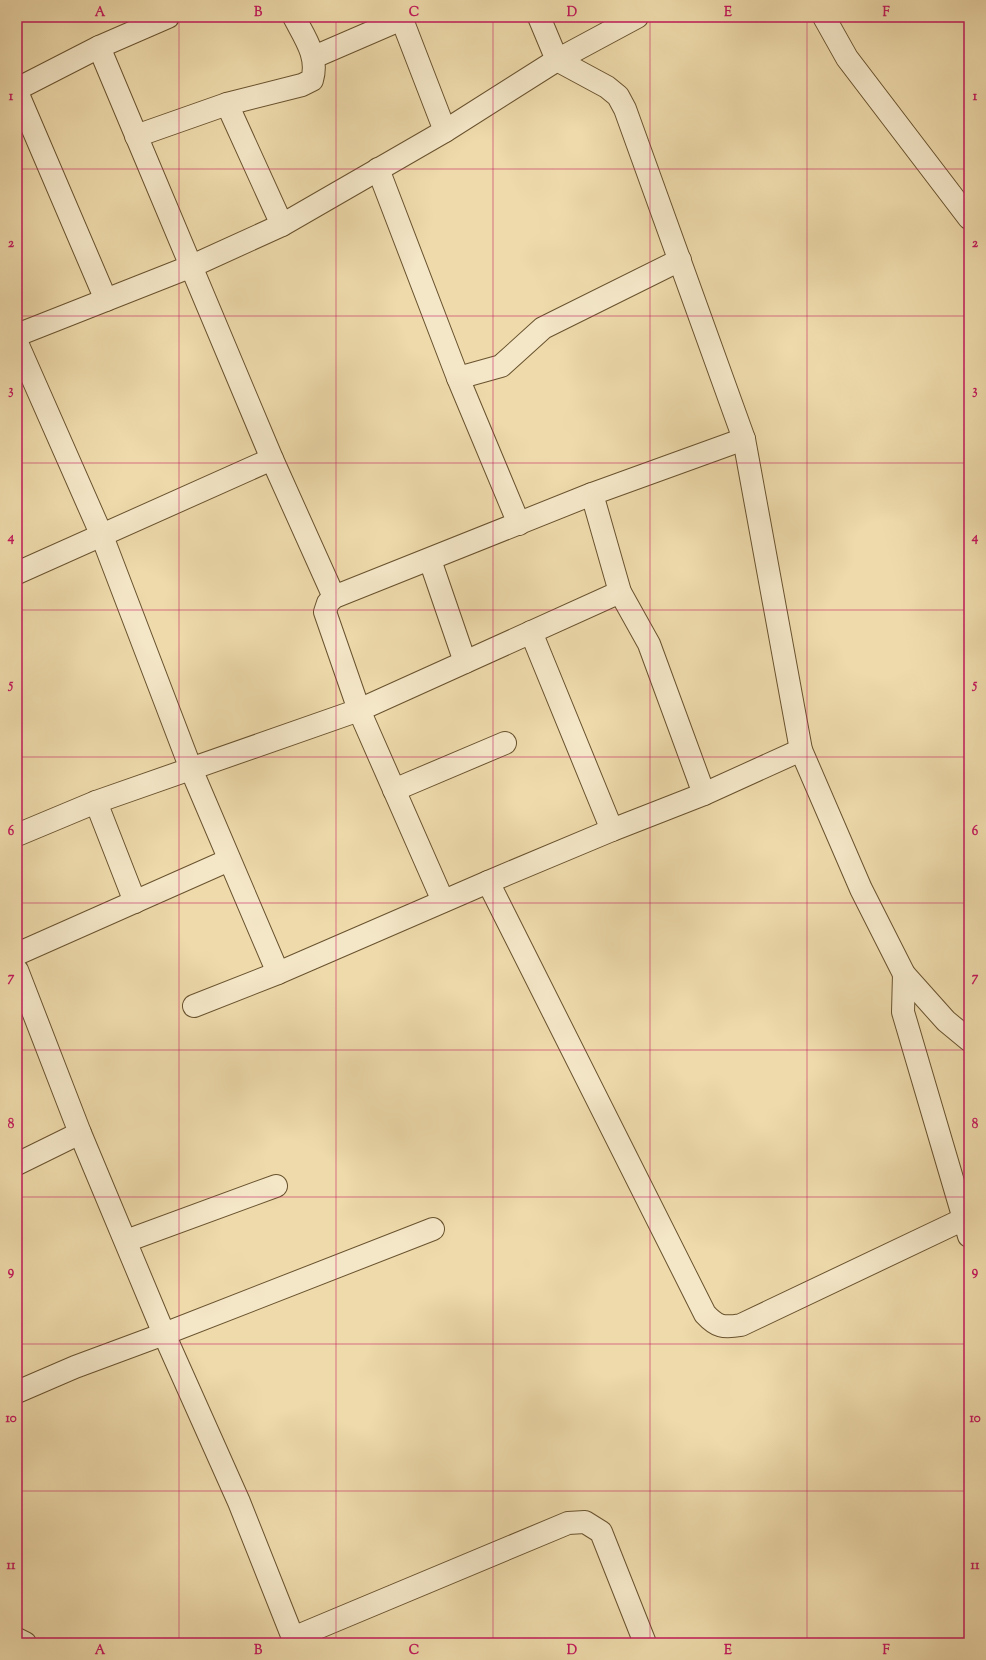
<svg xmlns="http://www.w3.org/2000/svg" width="986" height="1660" font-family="'Sorts Mill Goudy',serif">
	<rect width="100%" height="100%" fill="#eedaab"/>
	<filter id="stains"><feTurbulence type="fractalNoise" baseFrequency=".005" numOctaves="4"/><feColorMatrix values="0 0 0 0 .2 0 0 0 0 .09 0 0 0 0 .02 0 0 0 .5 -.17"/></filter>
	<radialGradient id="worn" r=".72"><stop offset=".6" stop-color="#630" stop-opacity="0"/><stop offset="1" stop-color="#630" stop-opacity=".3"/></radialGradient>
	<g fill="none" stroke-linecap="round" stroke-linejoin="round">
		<defs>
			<g id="minor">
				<polyline points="401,17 445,131"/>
				<polyline points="824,17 847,58 969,218"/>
				<polyline points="99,47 272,459 334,597"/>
				<polyline points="314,57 402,19"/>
				<polyline points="557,60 637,17"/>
				<polyline points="17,89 99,47 168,17"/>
				<polyline points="17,92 106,300"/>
				<polyline points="227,104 282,225"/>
				<path d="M136 136 227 104 302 85 312 80C319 57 305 38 294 17"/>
				<polyline points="378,169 458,378 519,524"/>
				<polyline points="17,343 102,536 191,769 278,973"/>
				<polyline points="458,378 501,366 543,328 680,260"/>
				<polyline points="592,494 620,592 649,644 704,794"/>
				<polyline points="430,560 465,662"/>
				<polyline points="17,573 272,459"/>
				<polyline points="531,632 612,830"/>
				<polyline points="394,790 505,743"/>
				<polyline points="96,802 135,902"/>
				<polyline points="17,835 96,802 359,710 620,592"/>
				<path d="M488 882C561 1025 632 1170 705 1314 717 1327 723 1328 741 1325L964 1219"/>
				<polyline points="443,901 359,710 325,612 328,603 334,597 592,494 744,439"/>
				<polyline points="17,954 229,860"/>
				<polyline points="17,970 80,1133 164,1334 239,1502 295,1643"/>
				<polyline points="904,974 903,1012 969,1236"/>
				<polyline points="194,1006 278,973 488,882 612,830 704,794 801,750"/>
				<polyline points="17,1164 80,1133"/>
				<polyline points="126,1241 276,1186"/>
				<polyline points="17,1392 75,1367 164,1334 433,1229"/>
				<polyline points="293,1638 568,1523 585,1522 601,1532 645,1643"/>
				<polyline points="17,1639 25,1643"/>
			</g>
			<g id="tertiary">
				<polyline points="557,60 607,87 618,96 625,109 744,439 801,750 861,889 904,974 946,1021 969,1040"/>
				<polyline points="17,335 192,266 282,225 445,131 557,60 539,17"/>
			</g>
		</defs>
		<use href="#minor" stroke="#69522e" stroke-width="24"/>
		<use href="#tertiary" stroke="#69522e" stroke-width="24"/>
		<use href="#minor" stroke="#f4e7c8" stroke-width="22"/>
		<use href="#tertiary" stroke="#f4e7c8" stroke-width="22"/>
	</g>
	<path fill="none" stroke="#c2185b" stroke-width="1" stroke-opacity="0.55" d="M179 17V1643M336 17V1643M493 17V1643M650 17V1643M807 17V1643M17 169H969M17 316H969M17 463H969M17 610H969M17 757H969M17 903H969M17 1050H969M17 1197H969M17 1344H969M17 1491H969"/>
	<rect width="986" height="1660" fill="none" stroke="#eedaab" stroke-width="44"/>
	<rect x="22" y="22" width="942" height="1616" fill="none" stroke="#c2185b" stroke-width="1.5"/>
	<g font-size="13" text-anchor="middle" font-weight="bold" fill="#c2185b">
		<text x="100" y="16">A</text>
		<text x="258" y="16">B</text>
		<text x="414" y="16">C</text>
		<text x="572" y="16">D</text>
		<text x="728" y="16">E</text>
		<text x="886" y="16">F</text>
		<text x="11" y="100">1</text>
		<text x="975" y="100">1</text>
		<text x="11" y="247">2</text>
		<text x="975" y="247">2</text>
		<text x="11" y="394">3</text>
		<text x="975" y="394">3</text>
		<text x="11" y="541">4</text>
		<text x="975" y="541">4</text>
		<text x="11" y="688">5</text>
		<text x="975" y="688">5</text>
		<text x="11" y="835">6</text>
		<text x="975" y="835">6</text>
		<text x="11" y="981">7</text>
		<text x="975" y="981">7</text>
		<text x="11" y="1128">8</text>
		<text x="975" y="1128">8</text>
		<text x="11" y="1275">9</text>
		<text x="975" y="1275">9</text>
		<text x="11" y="1422">10</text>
		<text x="975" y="1422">10</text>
		<text x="11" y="1569">11</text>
		<text x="975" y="1569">11</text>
		<text x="100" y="1654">A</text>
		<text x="258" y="1654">B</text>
		<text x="414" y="1654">C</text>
		<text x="572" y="1654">D</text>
		<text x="728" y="1654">E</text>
		<text x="886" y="1654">F</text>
	</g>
	<rect width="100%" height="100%" filter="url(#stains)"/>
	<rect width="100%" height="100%" fill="url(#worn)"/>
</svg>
